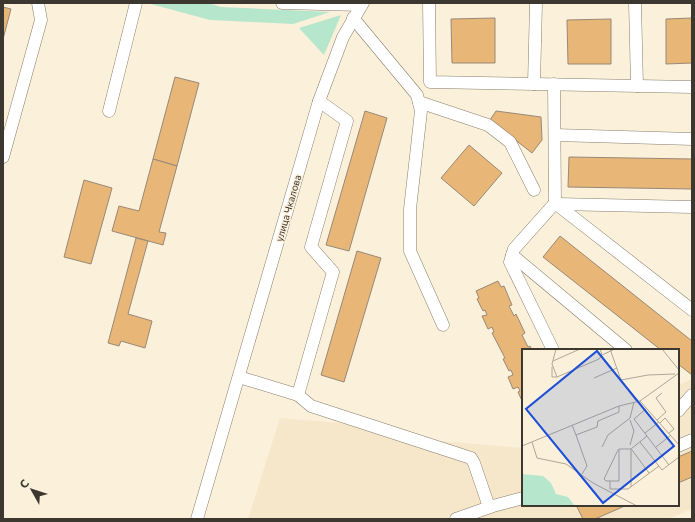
<svg xmlns="http://www.w3.org/2000/svg" width="695" height="522" font-family="Commissioner,sans-serif">
	<rect width="100%" height="100%" fill="#fbf0da"/>
	<polygon fill="#f6e7ca" points="692,379 692,509 668,519 248,519 280,418 364,425 429,440 523,448 523,505 678,505 678,385"/>
	<g fill="#b6e6cc">
		<polygon points="147,3 208,3 221,7 330,12 293,24 210,20"/>
		<polygon points="341,15 324,55 299,28"/>
	</g>
	<g fill="#e8b677" stroke="#988977">
		<polygon points="3,7 11,9 3,39"/>
		<polygon points="495,18 495,63 452,63 451,19"/>
		<polygon points="692,18 692,63 666,64 666,19"/>
		<polygon points="611,19 611,64 568,64 567,20"/>
		<polygon points="175,77 199,83 177,166 153,159"/>
		<polygon points="365,111 387,118 349,251 326,245"/>
		<polygon points="496,111 541,117 542,140 532,153 490,120"/>
		<polygon points="469,145 502,173 474,206 441,178"/>
		<polygon points="569,157 692,159 692,189 568,187"/>
		<polygon points="153,159 177,166 159,232 166,233 163,245 112,231 119,206 139,211"/>
		<polygon points="84,180 112,188 91,264 64,257"/>
		<polygon points="560,236 692,341 692,375 678,364 678,350 661,350 543,257"/>
		<polygon points="136,238 148,241 128,314 152,321 145,348 121,341 119,346 108,343"/>
		<polygon points="357,251 381,258 344,382 321,375"/>
		<polygon points="498,281 501,287 504,286 512,305 509,306 514,316 516,314 525,333 522,335 528,347 530,346 532,350 523,350 523,403 518,392 520,391 518,387 513,389 508,377 513,375 511,370 509,371 503,359 505,358 492,333 494,332 492,327 488,329 482,316 487,315 485,310 483,311 477,299 479,298 476,291"/>
		<polygon points="692,451 692,477 678,483 678,457"/>
		<polygon points="576,505 627,505 595,519 583,519"/>
	</g>
	<g fill="none" stroke-linecap="round" stroke-linejoin="round">
		<defs>
			<g id="minor">
				<polyline points="282,3 361,5"/>
				<polyline points="429,3 430,82 692,87"/>
				<polyline points="635,3 637,86"/>
				<polyline points="353,18 417,95 421,111 410,209 410,251 443,325"/>
				<polyline points="534,84 536,3"/>
				<polyline points="554,84 555,203 692,310"/>
				<polyline points="419,102 488,125 510,142 534,190"/>
				<polyline points="109,111 136,3"/>
				<polyline points="555,135 692,139"/>
				<polyline points="3,157 41,20 38,3"/>
				<polyline points="557,204 692,207"/>
				<polyline points="512,255 626,350"/>
				<polyline points="553,350 510,262 514,249 555,203"/>
				<polyline points="239,377 298,395 333,272 311,247 347,121 319,101"/>
				<polyline points="298,395 311,406 471,458 474,463 489,507"/>
				<polyline points="678,411 692,395"/>
				<polyline points="678,446 692,440"/>
				<polyline points="197,519 319,101 343,37 363,3"/>
				<polyline points="456,519 493,506 523,498"/>
			</g>
		</defs>
		<use href="#minor" stroke="#887e6b" stroke-width="13"/>
		<use href="#minor" stroke="#fff" stroke-width="12"/>
	</g>
	<g text-anchor="middle" dominant-baseline="central" stroke-width="3" stroke-linejoin="round" paint-order="stroke">
		<g font-size="10" fill="#3c372f" stroke="#fbf0da">
			<text transform="translate(288 208) rotate(-74)">улица Чкалова</text>
		</g>
	</g>
	<g transform="translate(522 349)">
		<rect width="157" height="157" fill="#fbf0da"/>
		<path d="M0 125 21 127 29 134 34 145 46 148 53 157H0Z" fill="#b6e6cc"/>
		<path fill="none" stroke="#afa696" stroke-width="1" d="M34 0 30 15 35 28 77 10 80 6 78 0M88 0 99 31 114 52M140 0 157 21M80 6 93 0M31 12 58 0M30 18V28H35M72 29 95 19M99 31 126 26 153 25M118 52 157 96M124 60 112 70 147 116M108 71 112 82 108 96M135 71 144 63 134 49 140 44M138 74 143 69 152 80 147 84M50 76 54 86 75 78 76 72 97 63V57M123 84 137 73M54 86 65 117 60 125M10 93 15 109 44 115 71 134 115 157M118 93 140 121 157 108M0 97 97 57 118 52 157 24M80 98 86 86 108 69 112 53M134 98 149 86M97 100V132H84L82 130 96 101 97 100H109M110 101 127 124M88 132V140H106L137 117M109 138V100L125 87"/>
		<path fill="#1d4ed8" fill-opacity="0.15" stroke="#1d4ed8" stroke-width="2" d="M75 2 152 97 81 154 4 60Z"/>
		<rect width="157" height="157" fill="none" stroke="#3c372f" stroke-width="2"/>
	</g>
	<rect width="695" height="522" fill="none" stroke="#3c372f" stroke-width="8"/>
	<g transform="translate(32 490) rotate(309)" stroke="#fbf0da" stroke-width="3" paint-order="stroke">
	<path d="M0-3L7 15L0 10L-7 15Z" fill="#3c372f"/>
	<text y="-6" font-size="11" font-weight="bold" text-anchor="middle" fill="#3c372f">С</text>
	</g>
</svg>
